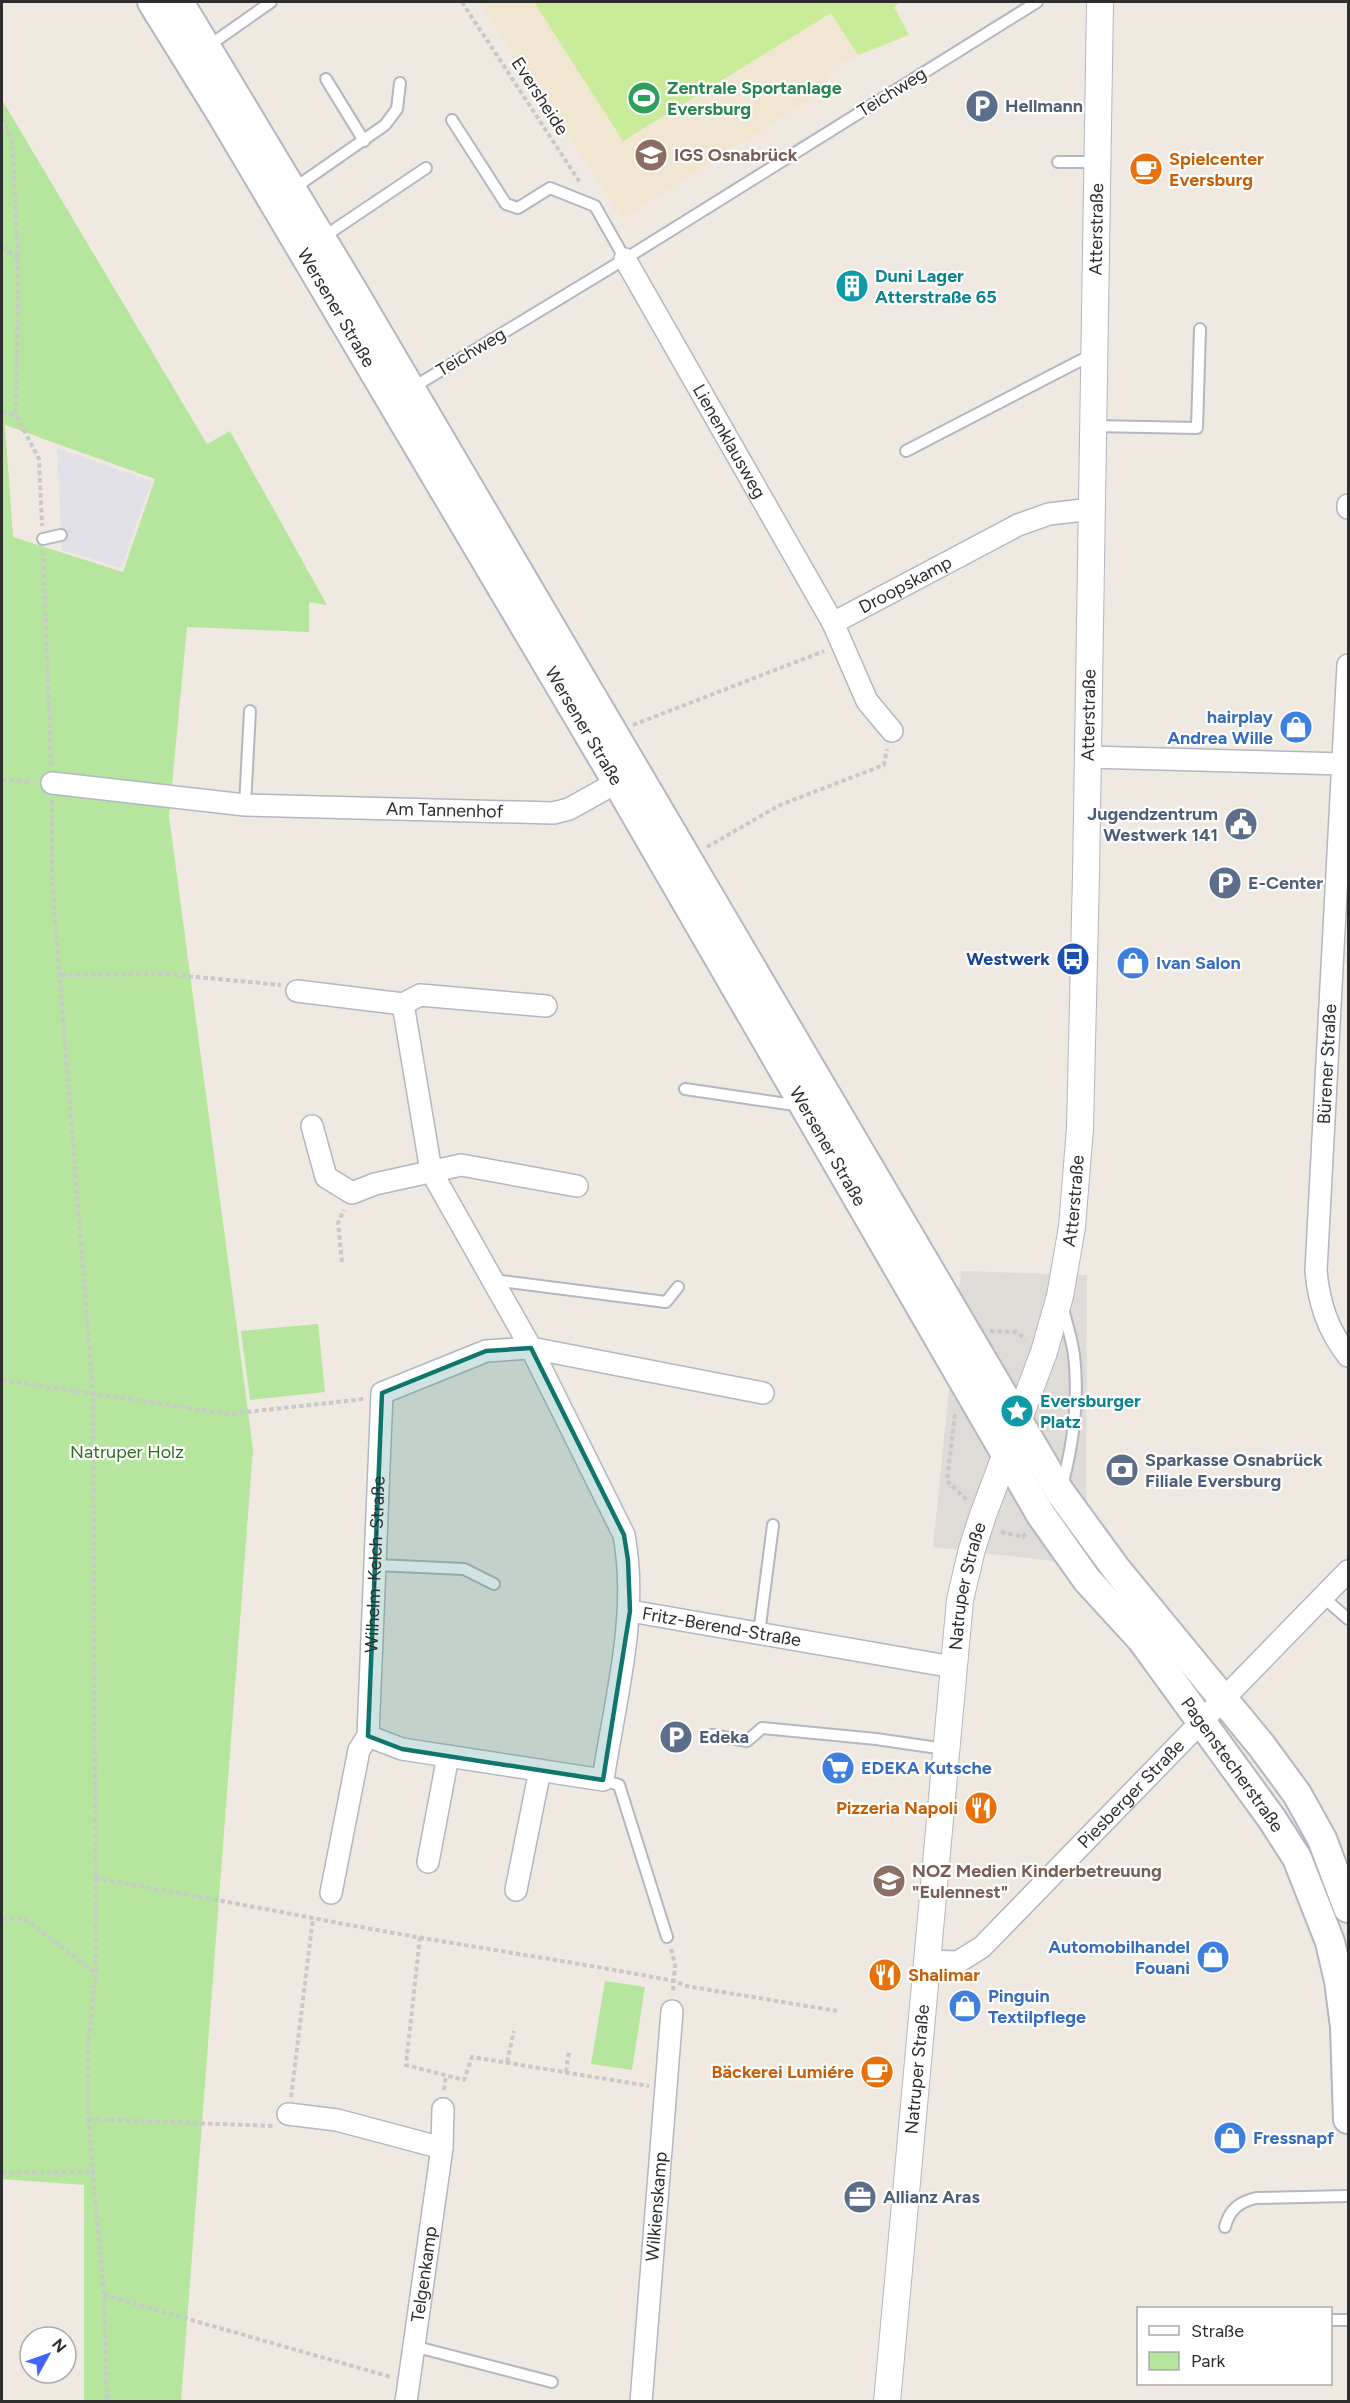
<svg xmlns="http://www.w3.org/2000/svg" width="1350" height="2403" font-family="Figtree,sans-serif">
	<rect width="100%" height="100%" fill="#efe9e1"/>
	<polygon fill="#e3e1e8" points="57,448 152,481 121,568 62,550"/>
	<polygon fill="#f0e6d1" points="479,2 901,2 894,7 909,35 833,66 820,93 623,218"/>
	<g fill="#b6e59e" fill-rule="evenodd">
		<path d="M2 100 207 444 230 431 327 605 309 602V632L187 627 169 816 253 1449 181 2401H84V2185L2 2179ZM5 425 155 479 123 572 13 537Z"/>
		<polygon points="318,1324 325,1392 250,1400 241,1331"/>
		<polygon points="605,1981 645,1987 632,2070 591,2064"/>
	</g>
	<polygon fill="#c9ec9a" points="534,2 901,2 894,7 909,35 858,55 831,13 623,141"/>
	<polygon fill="#dfdcd8" points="961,1271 1087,1275 1086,1565 933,1547"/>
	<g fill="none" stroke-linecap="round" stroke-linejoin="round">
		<defs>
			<g id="service">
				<polyline points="207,47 271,2"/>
				<polyline points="326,79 364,141"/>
				<polyline points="452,120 506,204 518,208 550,188 595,206 625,259"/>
				<polyline points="1058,162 1097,162"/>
				<polyline points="293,189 385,125 397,109 400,83"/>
				<polyline points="322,238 426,168"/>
				<polyline points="412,388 625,259 1037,2"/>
				<polyline points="1093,426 1197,428 1200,329"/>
				<polyline points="906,451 1093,354"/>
				<polyline points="43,539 61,535"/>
				<polyline points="245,805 250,711"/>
				<polyline points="685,1089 801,1106"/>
				<polyline points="493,1280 666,1302 678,1287"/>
				<path d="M1062 1486C1073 1445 1079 1398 1074 1355 1072 1340 1067 1324 1063 1309"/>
				<polyline points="376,1565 464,1569 494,1584"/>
				<polyline points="1323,1597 1348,1619"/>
				<polyline points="759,1633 773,1525"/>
				<polyline points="712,1735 747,1741 762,1728 876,1739 945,1749"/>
				<polyline points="603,1780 619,1785 667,1937"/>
				<path d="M1225 2227C1229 2210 1239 2202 1256 2198L1348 2196"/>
				<polyline points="1330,2320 1348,2320"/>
				<polyline points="413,2346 552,2382"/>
			</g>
			<g id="minor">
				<path id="s1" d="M625 259 833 623"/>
				<polyline points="1348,505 1348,508"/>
				<path d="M1348 665 1316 1271C1319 1304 1328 1330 1348 1356"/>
				<path id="s2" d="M892 731 867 701 833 623 1018 525 1049 514 1092 509"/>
				<polyline points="1088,757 1343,764"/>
				<path id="s3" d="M52 783 245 805 553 813 569 809 630 775"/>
				<polyline points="297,991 403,1004 420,995 546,1006"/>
				<polyline points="312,1126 326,1177 352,1193 375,1184 461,1165 577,1186"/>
				<path id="s4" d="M630 1611 953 1667"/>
				<path d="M368 1736 402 1749 603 1780C615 1699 639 1616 624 1535L531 1348 431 1171 403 1004"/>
				<polyline points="428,1862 448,1756"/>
				<polyline points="516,1890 540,1770"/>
				<path id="s5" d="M331 1893 359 1750 368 1736 382 1393 486 1351 531 1348 763 1393"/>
				<path id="s6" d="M926 1961 958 1962 982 1947 1348 1571"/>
				<polyline points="288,2114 337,2120 442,2148"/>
				<path id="s7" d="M406 2402 442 2148 443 2109"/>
				<path id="s8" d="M641 2402 672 2011"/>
			</g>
			<g id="tertiary">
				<path id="s9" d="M887 2402 960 1600 972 1549 983 1515 1044 1352 1060 1296 1072 1227 1080 1128 1086 875 1100 2"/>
			</g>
			<g id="secondary">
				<path id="s10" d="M152 2 222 115 617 782 1041 1515 1087 1580 1142 1640 1272 1819 1297 1858 1330 1942 1339 1981 1345 2027 1348 2119"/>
				<polyline points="179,2 353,291 1060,1492 1117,1570 1261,1745 1297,1794 1322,1839 1348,1908"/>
			</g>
		</defs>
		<use href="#service" stroke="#b4b7c1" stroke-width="14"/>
		<use href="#minor" stroke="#b4b7c1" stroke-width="24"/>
		<use href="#tertiary" stroke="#b4b7c1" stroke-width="28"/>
		<use href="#secondary" stroke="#b4b7c1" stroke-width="32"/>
		<g stroke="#c9c9c9" stroke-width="4" stroke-dasharray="4.5 3" stroke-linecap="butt">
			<polyline points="462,2 581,184"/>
			<polyline points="2,119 12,138 18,259 16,415 39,459 42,526"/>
			<polyline points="2,247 18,258"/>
			<polyline points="2,412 16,415"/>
			<polyline points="43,551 51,766"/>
			<polyline points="633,725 824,651"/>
			<polyline points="2,780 33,782"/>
			<polyline points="52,800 52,880 93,1394 96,1973 88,2046 88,2119 104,2295 107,2402"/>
			<polyline points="707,847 780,805 884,765 887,749"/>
			<polyline points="61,975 165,974 281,985"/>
			<polyline points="342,1262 338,1223 344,1210"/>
			<polyline points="990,1331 1016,1332 1026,1339"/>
			<polyline points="2,1380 229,1414 364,1399"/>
			<polyline points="955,1414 947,1481 967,1500"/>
			<polyline points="1001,1532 1023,1537 1026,1533"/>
			<path d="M95 1878C173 1892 251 1906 328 1921 443 1943 559 1959 674 1981L686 1986 837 2011"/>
			<polyline points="2,1919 25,1919 96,1973"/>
			<polyline points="420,1937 406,2065 464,2080 472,2057 649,2086"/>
			<polyline points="671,1949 675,1964 673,1992"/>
			<polyline points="507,2062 514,2031"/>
			<polyline points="566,2072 569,2050"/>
			<polyline points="444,2090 446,2076"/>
			<polyline points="291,2097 313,1918"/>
			<polyline points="88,2119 273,2126"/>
			<polyline points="2,2173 93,2172"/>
			<polyline points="104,2295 391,2377"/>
		</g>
		<use href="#service" stroke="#fff" stroke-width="10"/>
		<use href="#minor" stroke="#fff" stroke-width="21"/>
		<use href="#tertiary" stroke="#fff" stroke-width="26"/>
		<use href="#secondary" stroke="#fff" stroke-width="28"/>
	</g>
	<path fill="#0f766e" fill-opacity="0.2" stroke="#0f766e" stroke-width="4.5" stroke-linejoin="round" d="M531 1348 624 1535 628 1560 630 1611 603 1780 402 1749 368 1736 382 1393 486 1351Z"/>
	<defs>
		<symbol id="stadium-disc" viewBox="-11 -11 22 22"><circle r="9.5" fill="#2e9e5b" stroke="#fff"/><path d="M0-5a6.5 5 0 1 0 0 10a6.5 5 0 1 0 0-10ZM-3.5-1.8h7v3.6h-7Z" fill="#fff"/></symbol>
		<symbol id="parking-disc" viewBox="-11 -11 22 22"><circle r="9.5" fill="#5c6f8a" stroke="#fff"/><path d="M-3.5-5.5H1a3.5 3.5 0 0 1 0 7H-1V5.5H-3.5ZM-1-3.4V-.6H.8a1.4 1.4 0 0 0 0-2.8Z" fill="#fff"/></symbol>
		<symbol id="school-disc" viewBox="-11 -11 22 22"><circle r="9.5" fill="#8d6e63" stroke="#fff"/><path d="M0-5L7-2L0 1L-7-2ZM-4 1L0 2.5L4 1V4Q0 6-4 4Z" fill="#fff"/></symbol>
		<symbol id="cafe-disc" viewBox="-11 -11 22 22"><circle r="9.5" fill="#e8710a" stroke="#fff"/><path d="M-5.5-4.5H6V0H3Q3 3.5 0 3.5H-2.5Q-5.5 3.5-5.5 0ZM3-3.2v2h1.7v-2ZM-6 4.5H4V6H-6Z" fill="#fff"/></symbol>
		<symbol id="building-disc" viewBox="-11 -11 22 22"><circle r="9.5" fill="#0f9aa8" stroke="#fff"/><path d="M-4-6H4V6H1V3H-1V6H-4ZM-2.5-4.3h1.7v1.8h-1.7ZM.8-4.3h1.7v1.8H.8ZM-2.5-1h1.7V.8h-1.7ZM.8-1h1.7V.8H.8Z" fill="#fff"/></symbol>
		<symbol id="shop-disc" viewBox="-11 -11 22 22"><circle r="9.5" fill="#3f7fe0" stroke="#fff"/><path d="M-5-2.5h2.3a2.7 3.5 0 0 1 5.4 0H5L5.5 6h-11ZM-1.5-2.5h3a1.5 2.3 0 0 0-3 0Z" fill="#fff"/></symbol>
		<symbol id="civic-disc" viewBox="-11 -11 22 22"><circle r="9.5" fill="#5c6f8a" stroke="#fff"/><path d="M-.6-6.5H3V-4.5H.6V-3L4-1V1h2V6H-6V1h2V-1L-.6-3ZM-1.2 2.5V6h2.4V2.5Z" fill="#fff"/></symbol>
		<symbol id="bus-disc" viewBox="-11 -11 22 22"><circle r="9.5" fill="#1a4fb4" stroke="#fff"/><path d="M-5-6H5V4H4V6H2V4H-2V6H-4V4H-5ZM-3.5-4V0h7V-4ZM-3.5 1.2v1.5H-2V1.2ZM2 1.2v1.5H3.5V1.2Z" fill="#fff"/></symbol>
		<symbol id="sight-disc" viewBox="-11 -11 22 22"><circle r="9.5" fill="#0f9aa8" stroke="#fff"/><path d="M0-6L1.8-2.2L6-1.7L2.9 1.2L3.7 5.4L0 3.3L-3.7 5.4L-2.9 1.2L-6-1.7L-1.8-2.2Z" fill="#fff"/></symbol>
		<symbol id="bank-disc" viewBox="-11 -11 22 22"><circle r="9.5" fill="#5c6f8a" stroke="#fff"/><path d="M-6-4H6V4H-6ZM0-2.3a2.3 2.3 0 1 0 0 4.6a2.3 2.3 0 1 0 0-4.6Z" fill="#fff"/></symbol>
		<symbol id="supermarket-disc" viewBox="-11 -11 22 22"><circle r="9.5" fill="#3f7fe0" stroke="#fff"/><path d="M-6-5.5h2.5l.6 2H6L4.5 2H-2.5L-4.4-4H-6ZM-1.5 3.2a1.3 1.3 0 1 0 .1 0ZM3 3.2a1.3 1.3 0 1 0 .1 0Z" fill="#fff"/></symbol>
		<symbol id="restaurant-disc" viewBox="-11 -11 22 22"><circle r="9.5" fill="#e8710a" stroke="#fff"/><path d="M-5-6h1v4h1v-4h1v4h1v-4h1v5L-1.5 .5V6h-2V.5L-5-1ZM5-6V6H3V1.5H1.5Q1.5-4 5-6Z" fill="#fff"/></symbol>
		<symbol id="office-disc" viewBox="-11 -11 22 22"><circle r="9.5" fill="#5c6f8a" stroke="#fff"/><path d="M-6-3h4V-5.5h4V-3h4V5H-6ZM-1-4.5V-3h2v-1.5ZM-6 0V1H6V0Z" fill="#fff"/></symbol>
	</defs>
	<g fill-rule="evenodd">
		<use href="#stadium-disc" x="625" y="79" width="38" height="38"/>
		<use href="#parking-disc" x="963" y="87" width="38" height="38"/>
		<use href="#school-disc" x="632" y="136" width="38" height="38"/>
		<use href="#cafe-disc" x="1127" y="150" width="38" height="38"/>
		<use href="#building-disc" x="833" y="267" width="38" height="38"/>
		<use href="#shop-disc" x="1277" y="708" width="38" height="38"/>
		<use href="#civic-disc" x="1222" y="805" width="38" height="38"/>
		<use href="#parking-disc" x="1206" y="864" width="38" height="38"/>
		<use href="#bus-disc" x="1054" y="940" width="38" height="38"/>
		<use href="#shop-disc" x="1114" y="944" width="38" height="38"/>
		<use href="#sight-disc" x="998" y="1392" width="38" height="38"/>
		<use href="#bank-disc" x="1103" y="1451" width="38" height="38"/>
		<use href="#parking-disc" x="657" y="1718" width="38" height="38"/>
		<use href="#supermarket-disc" x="819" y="1749" width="38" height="38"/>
		<use href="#restaurant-disc" x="962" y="1789" width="38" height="38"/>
		<use href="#school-disc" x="870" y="1862" width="38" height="38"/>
		<use href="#shop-disc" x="1194" y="1938" width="38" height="38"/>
		<use href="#restaurant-disc" x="866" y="1956" width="38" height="38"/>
		<use href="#shop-disc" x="946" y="1987" width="38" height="38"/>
		<use href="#cafe-disc" x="858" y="2053" width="38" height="38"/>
		<use href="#shop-disc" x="1211" y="2119" width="38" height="38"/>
		<use href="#office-disc" x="841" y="2178" width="38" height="38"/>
	</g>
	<g text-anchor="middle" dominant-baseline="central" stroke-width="4.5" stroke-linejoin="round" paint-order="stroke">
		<g font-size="18" font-weight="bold" fill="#27864d" stroke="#fff" text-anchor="start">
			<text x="667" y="88">Zentrale Sportanlage<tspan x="667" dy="21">Eversburg</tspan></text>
		</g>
		<g font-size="18" fill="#2e2e2e" stroke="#fff">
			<text transform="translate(892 92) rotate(-32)">Teichweg</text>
			<text transform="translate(540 96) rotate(57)">Eversheide</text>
			<text stroke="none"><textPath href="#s9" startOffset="2194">Atterstraße</textPath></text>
			<text stroke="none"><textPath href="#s10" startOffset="357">Wersener Straße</textPath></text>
			<text transform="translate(471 352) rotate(-31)">Teichweg</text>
			<text stroke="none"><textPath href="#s1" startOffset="210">Lienenklausweg</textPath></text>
			<text stroke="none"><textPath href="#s2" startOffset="206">Droopskamp</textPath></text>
			<text stroke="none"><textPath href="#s9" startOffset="1708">Atterstraße</textPath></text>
			<text stroke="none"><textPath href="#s10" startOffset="843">Wersener Straße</textPath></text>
			<text stroke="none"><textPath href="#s3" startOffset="394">Am Tannenhof</textPath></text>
			<text transform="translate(1327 1064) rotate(-87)">Bürener Straße</text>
			<text stroke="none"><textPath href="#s10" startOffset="1329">Wersener Straße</textPath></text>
			<text stroke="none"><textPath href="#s9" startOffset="1222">Atterstraße</textPath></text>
			<text stroke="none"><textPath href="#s5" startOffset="334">Wilhelm-Kelch-Straße</textPath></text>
			<text stroke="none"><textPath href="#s9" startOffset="820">Natruper Straße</textPath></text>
			<text stroke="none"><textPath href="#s4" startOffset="93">Fritz-Berend-Straße</textPath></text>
			<text stroke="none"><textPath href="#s10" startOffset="2070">Pagenstecherstraße</textPath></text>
			<text stroke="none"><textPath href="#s6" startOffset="274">Piesberger Straße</textPath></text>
			<text stroke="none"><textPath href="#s9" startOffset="334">Natruper Straße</textPath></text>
			<text stroke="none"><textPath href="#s8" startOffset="196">Wilkienskamp</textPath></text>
			<text stroke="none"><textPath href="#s7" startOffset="129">Telgenkamp</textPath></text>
		</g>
		<g font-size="18" font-weight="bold" fill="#4e5e75" stroke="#fff" text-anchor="start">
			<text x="1005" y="106">Hellmann</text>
			<text x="1218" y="814" text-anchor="end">Jugendzentrum<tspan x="1218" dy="21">Westwerk 141</tspan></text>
			<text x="1248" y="883">E-Center</text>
			<text x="1145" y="1460">Sparkasse Osnabrück<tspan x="1145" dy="21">Filiale Eversburg</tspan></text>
			<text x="699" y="1737">Edeka</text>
			<text x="883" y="2197">Allianz Aras</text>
		</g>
		<g font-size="18" font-weight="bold" fill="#785e54" stroke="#fff" text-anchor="start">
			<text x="674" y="155">IGS Osnabrück</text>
			<text x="912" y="1871">NOZ Medien Kinderbetreuung<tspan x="912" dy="21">"Eulennest"</tspan></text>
		</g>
		<g font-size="18" font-weight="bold" fill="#c56008" stroke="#fff" text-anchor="start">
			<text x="1169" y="159">Spielcenter<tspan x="1169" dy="21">Eversburg</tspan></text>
			<text x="958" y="1808" text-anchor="end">Pizzeria Napoli</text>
			<text x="908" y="1975">Shalimar</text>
			<text x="854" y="2072" text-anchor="end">Bäckerei Lumiére</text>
		</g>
		<g font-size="18" font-weight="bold" fill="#0d838f" stroke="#fff" text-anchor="start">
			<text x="875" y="276">Duni Lager<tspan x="875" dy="21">Atterstraße 65</tspan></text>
			<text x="1040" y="1401">Eversburger<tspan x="1040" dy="21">Platz</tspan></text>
		</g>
		<g font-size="18" font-weight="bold" fill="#366cbe" stroke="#fff" text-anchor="start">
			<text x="1273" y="717" text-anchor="end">hairplay<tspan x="1273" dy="21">Andrea Wille</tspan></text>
			<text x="1156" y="963">Ivan Salon</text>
			<text x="861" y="1768">EDEKA Kutsche</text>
			<text x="1190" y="1947" text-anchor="end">Automobilhandel<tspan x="1190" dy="21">Fouani</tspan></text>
			<text x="988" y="1996">Pinguin<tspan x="988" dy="21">Textilpflege</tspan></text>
			<text x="1253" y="2138">Fressnapf</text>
		</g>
		<g font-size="18" font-weight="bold" fill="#164399" stroke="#fff" text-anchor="end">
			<text x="1050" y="959">Westwerk</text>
		</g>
		<g font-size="18" fill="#2c6e1b" stroke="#fff">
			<text x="127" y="1452">Natruper Holz</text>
		</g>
	</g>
	<rect width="1350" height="2403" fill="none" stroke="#2e2e2e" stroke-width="6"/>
	<rect x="1137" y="2307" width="195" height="78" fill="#ffffff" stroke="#ababab" stroke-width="1.5"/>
	<rect x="1149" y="2326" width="30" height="9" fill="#ffffff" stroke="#ababab" stroke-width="1.5"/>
	<text x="1191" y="2337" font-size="18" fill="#2e2e2e">Straße</text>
	<rect x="1149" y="2352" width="30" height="18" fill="#b6e59e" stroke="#ababab" stroke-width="1.5"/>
	<text x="1191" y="2367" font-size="18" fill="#2e2e2e">Park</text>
	<g transform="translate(48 2355) rotate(50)"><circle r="28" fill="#ffffff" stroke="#ababab" stroke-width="1.5"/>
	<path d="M0-4.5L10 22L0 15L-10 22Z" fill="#4264fb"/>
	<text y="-9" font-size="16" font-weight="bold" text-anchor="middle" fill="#2e2e2e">N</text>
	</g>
</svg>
